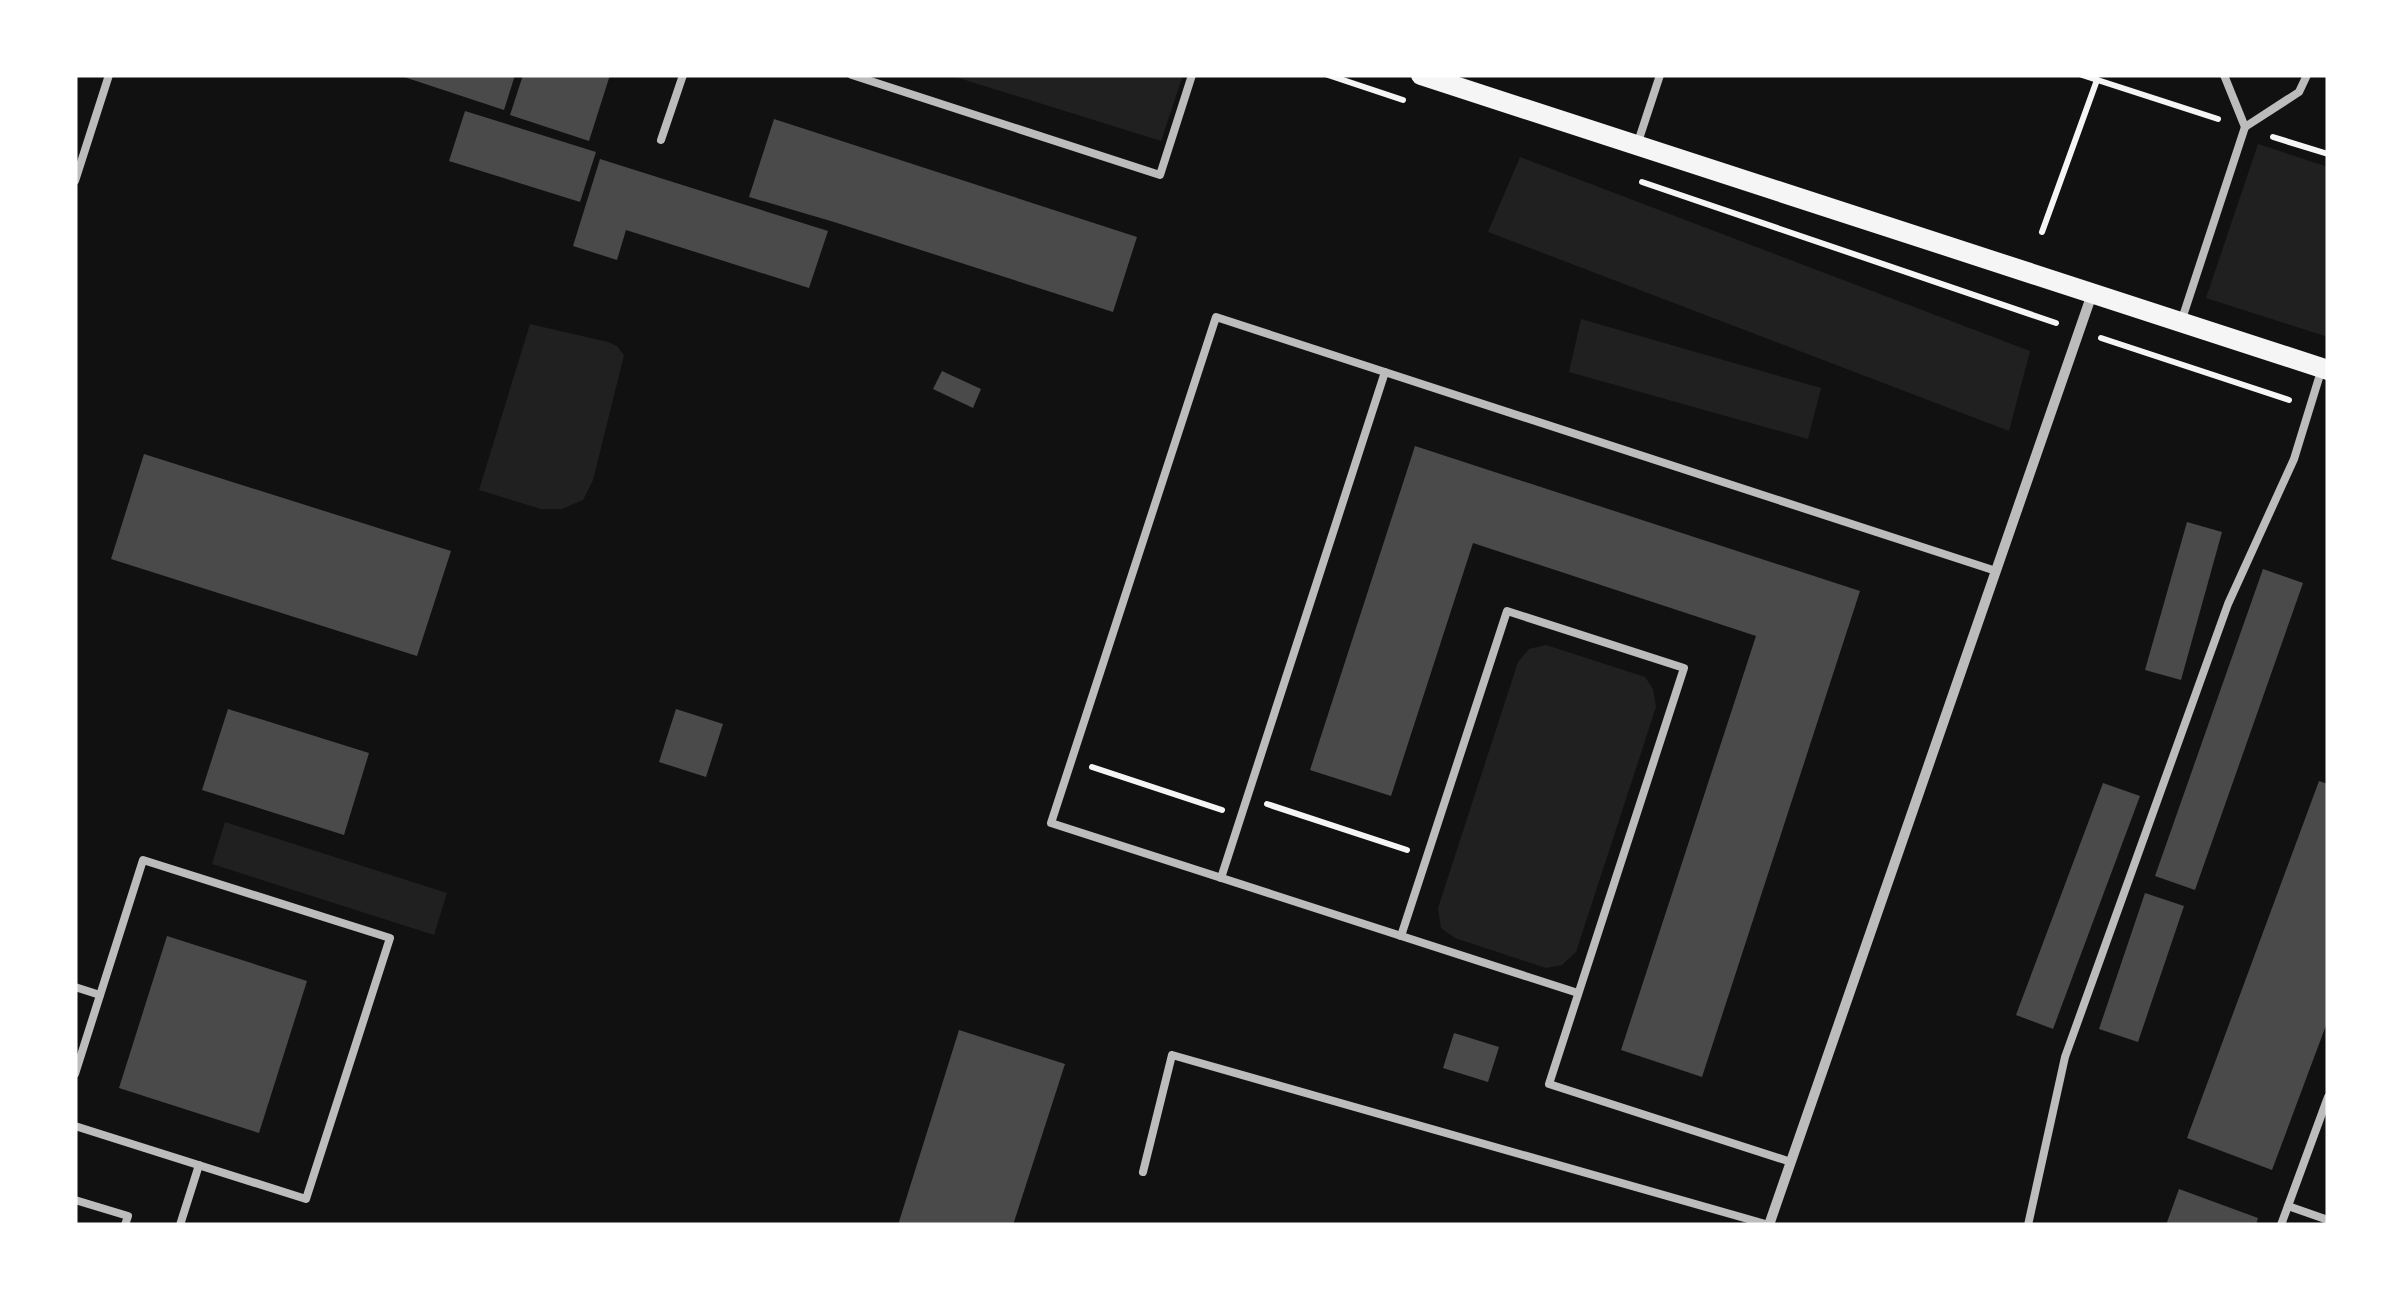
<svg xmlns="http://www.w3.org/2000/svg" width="2403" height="1300" font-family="'PT Sans',sans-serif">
	<rect width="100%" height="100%" fill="#111"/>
	<g fill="#202020">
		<polygon points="949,75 1183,75 1161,141"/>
		<polygon points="2258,144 2328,167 2328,337 2206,298"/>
		<polygon points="1520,157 2030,351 2009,431 1488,232"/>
		<polygon points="1581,319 1821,388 1808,439 1569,372"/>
		<polygon points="530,324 608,342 617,346 624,355 593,480 583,500 562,509 541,509 479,490"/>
		<polygon points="1546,645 1645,677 1653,689 1656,707 1576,952 1562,965 1546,968 1455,938 1441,928 1438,908 1518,662 1529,649"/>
		<polygon points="225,822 447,893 434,935 212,864"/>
	</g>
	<g fill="#4a4a4a">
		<polygon points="398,75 515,75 504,110"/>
		<polygon points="523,75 610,75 589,141 510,115"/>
		<polygon points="465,111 596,152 580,202 449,161"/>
		<polygon points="774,119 1137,237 1113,312 834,222 749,197"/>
		<polygon points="600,159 828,231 809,288 626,230 617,260 573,246"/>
		<polygon points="942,371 981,389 973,408 933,389"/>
		<polygon points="1415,446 1860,591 1702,1077 1621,1050 1756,636 1473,543 1391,796 1310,770"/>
		<polygon points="144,454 451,551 417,656 111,559"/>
		<polygon points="2187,522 2222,532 2181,680 2145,670"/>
		<polygon points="2263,569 2303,583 2195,890 2155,876"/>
		<polygon points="228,709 369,753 344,835 202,790"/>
		<polygon points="676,709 723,724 706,777 659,762"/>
		<polygon points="2319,781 2328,784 2328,1020 2272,1170 2187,1138"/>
		<polygon points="2103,783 2140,796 2053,1029 2016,1015"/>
		<polygon points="2145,893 2184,906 2138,1042 2099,1029"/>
		<polygon points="167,936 307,981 259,1133 119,1088"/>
		<polygon points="959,1030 1065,1064 1013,1225 898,1225"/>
		<polygon points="1454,1033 1499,1047 1488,1082 1443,1068"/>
		<polygon points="2179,1189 2258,1218 2256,1225 2166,1225"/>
	</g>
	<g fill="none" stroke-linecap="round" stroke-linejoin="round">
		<g stroke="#f5f5f5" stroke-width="6">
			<polyline points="1328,75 1403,100"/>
			<polyline points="2082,75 2218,119"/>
			<polyline points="2273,137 2328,154"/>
			<polyline points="1642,182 2056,323"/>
			<polyline points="2042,232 2097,80"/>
			<polyline points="2101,338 2289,400"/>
			<polyline points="1092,767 1222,810"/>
			<polyline points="1267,804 1407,850"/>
		</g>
		<g stroke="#bcbcbc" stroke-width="8">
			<polyline points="852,75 1160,175 1192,75"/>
			<polyline points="2224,75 2245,127"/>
			<polyline points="661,140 683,75"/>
			<polyline points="1638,142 1660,75"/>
			<polyline points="75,181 109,75"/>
			<polyline points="2182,319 2245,127 2299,92 2307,75"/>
			<polyline points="1221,878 1385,372"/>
			<polyline points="1401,936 1507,611 1684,668 1549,1084 1791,1162"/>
			<polyline points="75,987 100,995"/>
			<polyline points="1578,993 1051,823 1216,317 1996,571"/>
			<polyline points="75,1074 143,860 390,938 306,1199 75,1126"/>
			<polyline points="1143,1172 1172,1055 1769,1225"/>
			<polyline points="75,1200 128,1216 125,1225"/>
			<polyline points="2288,1206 2328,1220"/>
			<polyline points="180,1225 199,1165"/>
			<polyline points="2028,1225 2065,1057 2228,604 2294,459 2322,368"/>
			<polyline points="2281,1225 2328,1097"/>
		</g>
		<polyline stroke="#bcbcbc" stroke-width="10" points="1769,1225 2092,294"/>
		<polyline stroke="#f5f5f5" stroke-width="20" points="1421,75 2328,370"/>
	</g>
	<rect width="2403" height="1300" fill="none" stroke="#ffffff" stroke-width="155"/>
</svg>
